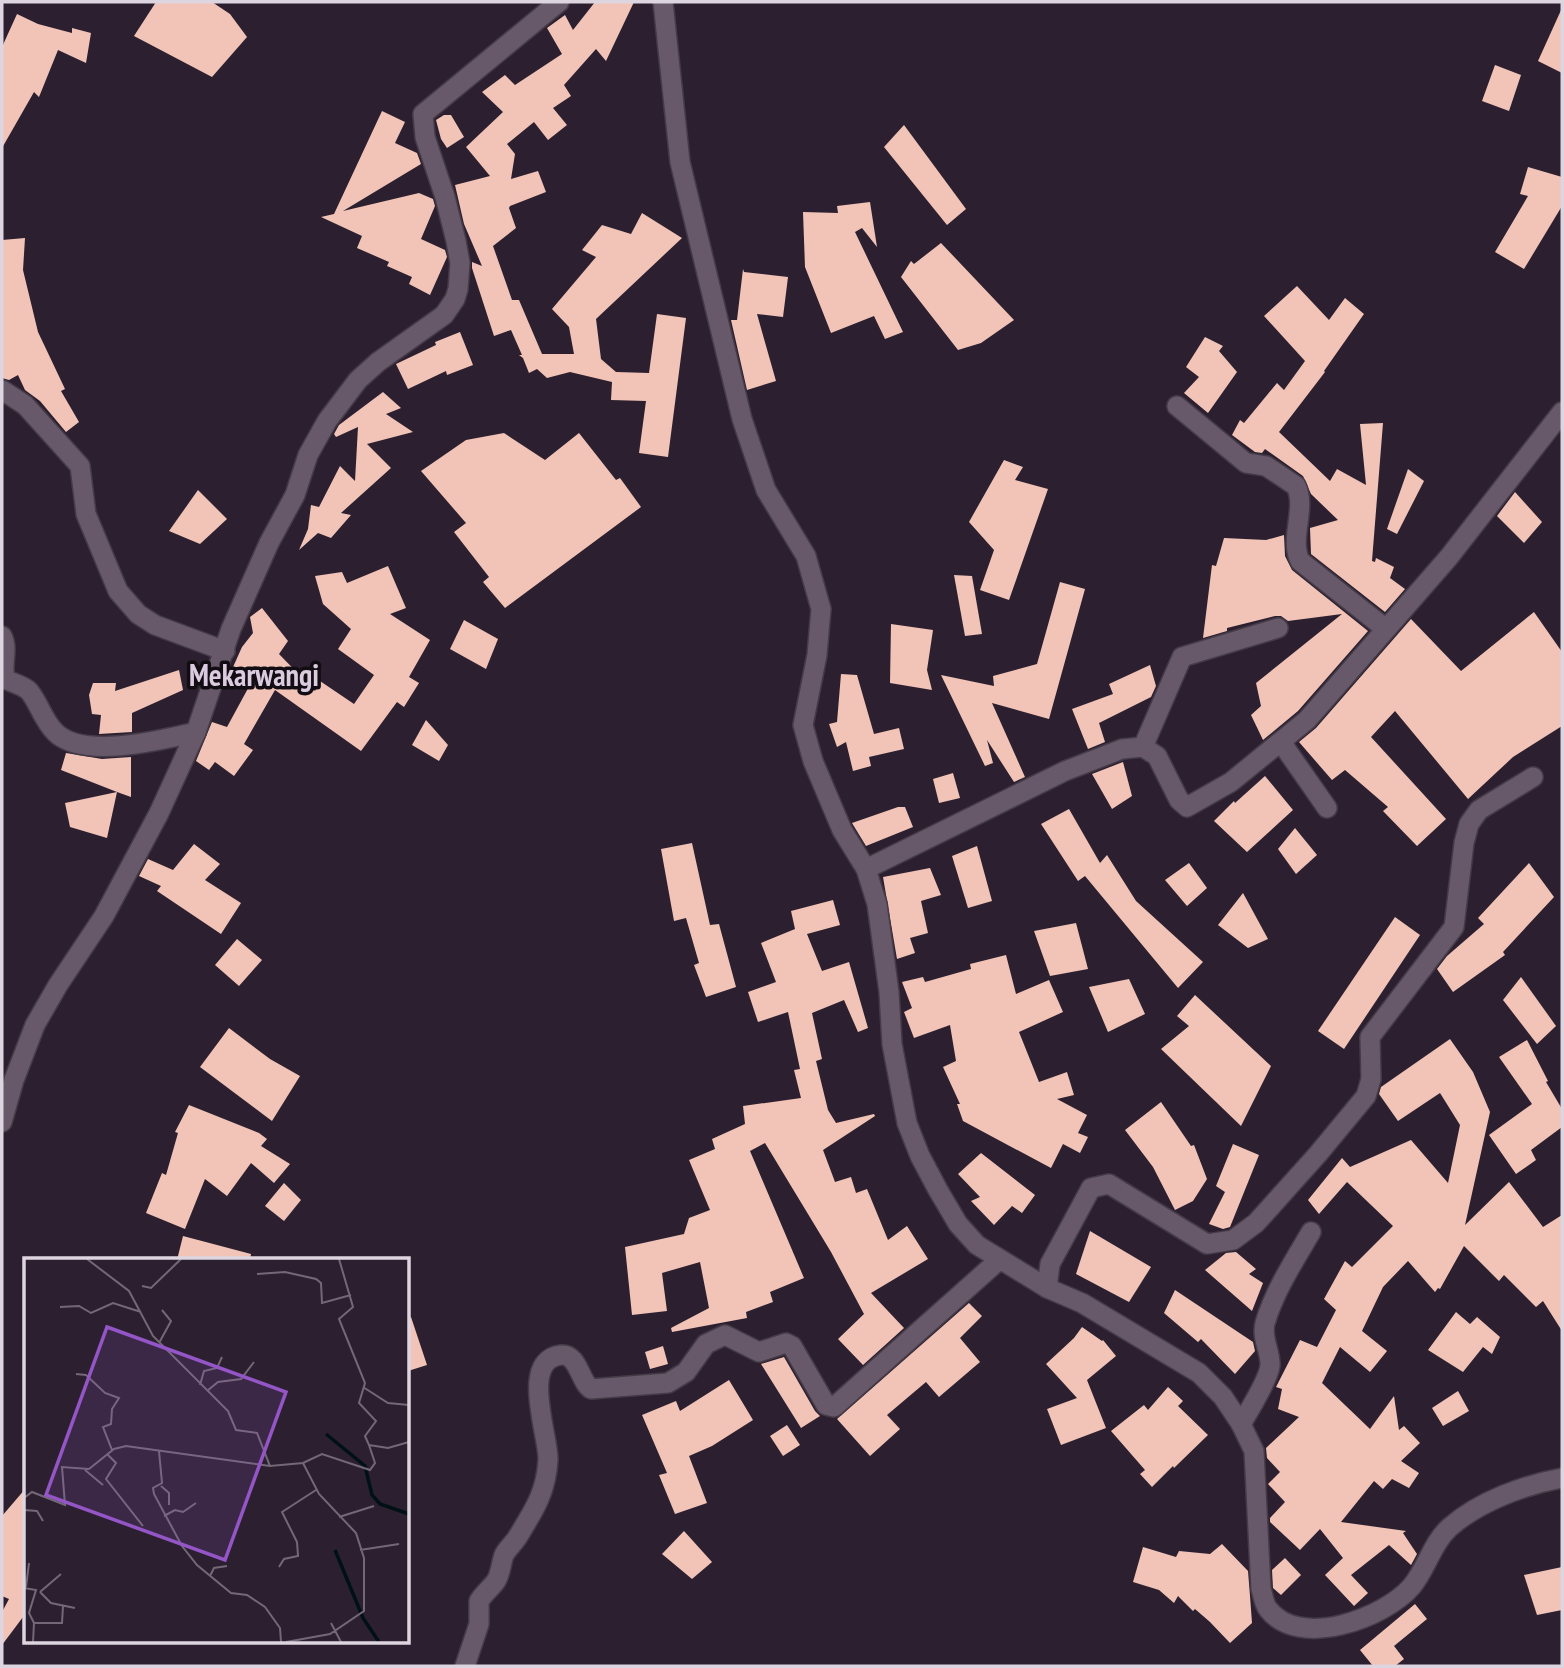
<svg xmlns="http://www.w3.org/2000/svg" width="1564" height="1668" font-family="'PT Sans Narrow',sans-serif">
	<rect width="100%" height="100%" fill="#2c2030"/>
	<g fill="#f2c4b7">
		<polygon points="156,2 212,2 230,14 247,37 212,77 134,36"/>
		<polygon points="595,2 634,2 606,61 596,49 564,85 571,96 553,108 567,125 548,140 534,122 507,144 515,154 511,179 538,171 546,192 510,206 509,208 516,228 493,246 512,300 519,300 542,354 574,354 569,327 552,309 596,257 582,250 602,225 631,234 642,213 682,238 596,319 601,359 616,372 649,373 657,314 686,318 668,457 639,453 646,401 611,400 612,382 570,372 547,378 537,369 529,373 523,358 519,355 522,355 511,330 494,336 472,268 472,262 482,266 464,224 455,185 490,176 466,147 503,112 482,92 505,75 515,85 562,54 547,28 565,15 573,30"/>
		<polygon points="1562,8 1562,73 1538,61"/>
		<polygon points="17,14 38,24 72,33 72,28 91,33 86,63 58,50 39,97 34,92 2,148 2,47"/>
		<polygon points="1495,65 1521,75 1509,111 1482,101"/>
		<polygon points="382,111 405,122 395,143 417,153 421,164 343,211 419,193 433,199 435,206 421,239 445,250 447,257 430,295 409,284 412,277 387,266 389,262 357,248 362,236 321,217 334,214"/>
		<polygon points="444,115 451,115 464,137 447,148 441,139 436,120"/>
		<polygon points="904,125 966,209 947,225 884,147"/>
		<polygon points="1528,167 1562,177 1562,206 1524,269 1495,252 1528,196 1520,194"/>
		<polygon points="870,202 877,247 862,228 855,232 903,332 885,339 874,316 831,333 805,267 803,212 838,213 837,206"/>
		<polygon points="25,238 23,270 38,332 65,389 61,391 79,422 66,432 40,401 25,390 18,375 9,380 2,378 2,240"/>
		<polygon points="941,243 1014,320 981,343 958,350 901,277 911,261 914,264"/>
		<polygon points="743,269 744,272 788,277 783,317 757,314 776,381 747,390 731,320 737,320"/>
		<polygon points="1297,286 1329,320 1345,298 1364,314 1324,371 1325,372 1279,432 1330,481 1337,469 1366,485 1360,424 1383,423 1372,561 1375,562 1376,558 1394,567 1390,578 1405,589 1385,612 1311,554 1310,528 1338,520 1311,494 1303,476 1265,449 1262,453 1255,452 1232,435 1240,420 1244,423 1277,383 1284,390 1305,361 1264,316"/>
		<polygon points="460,332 473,365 447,375 446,371 408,389 396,364 436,345 435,342"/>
		<polygon points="1205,337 1223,346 1219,351 1237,372 1208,413 1184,393 1199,377 1186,367"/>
		<polygon points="383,392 401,408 386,414 413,432 367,444 391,468 341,513 351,515 331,538 318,533 299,550 308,529 311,505 319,507 340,466 355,481 358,427 336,437 334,434 339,425"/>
		<polygon points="504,433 545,460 579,433 616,480 620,478 641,507 505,608 483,582 489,577 454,532 466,523 421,471 466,440"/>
		<polygon points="1004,460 1023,467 1015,480 1048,489 1009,600 980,590 994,550 969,522"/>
		<polygon points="1408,469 1424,481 1397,534 1387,529"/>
		<polygon points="198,490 227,519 200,544 169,531"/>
		<polygon points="1515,492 1542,522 1524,543 1497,516"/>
		<polygon points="1284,535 1285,556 1292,570 1368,631 1298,711 1263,740 1251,715 1261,706 1256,683 1342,614 1288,621 1281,616 1275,616 1227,628 1227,631 1203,638 1212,565 1216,566 1224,538 1266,540"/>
		<polygon points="388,566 406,608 390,614 430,640 409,677 419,683 404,707 397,702 361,751 275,690 244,744 253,750 234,776 215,762 209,770 196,761 212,722 227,727 258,670 229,676 242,647 253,633 250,617 262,608 288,641 279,654 315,691 320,681 354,704 374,675 338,649 351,629 323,604 315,576 342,572 347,583"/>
		<polygon points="954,575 972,576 982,634 965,636"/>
		<polygon points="1060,582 1085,589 1049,719 992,703 1025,777 1014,782 987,740 993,763 985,766 941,675 994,686 993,676 1037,664"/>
		<polygon points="1534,612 1562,652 1562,726 1513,757 1468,799 1395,711 1371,737 1446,819 1417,846 1383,811 1388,807 1345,770 1332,780 1299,742 1316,728 1411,619 1461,671"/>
		<polygon points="464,620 498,639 486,669 450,649"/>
		<polygon points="891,624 933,630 927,670 932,690 890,683"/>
		<polygon points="1150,665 1156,686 1151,697 1099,723 1105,742 1088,749 1072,709 1113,694 1109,684"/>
		<polygon points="179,670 183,690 132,713 132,732 99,734 101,715 92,714 89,695 93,683 116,683 115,691"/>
		<polygon points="841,674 857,675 874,734 899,728 904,749 869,757 871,766 853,771 846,742 837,747 829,724 837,722"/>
		<polygon points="426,720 448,745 439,761 412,745"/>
		<polygon points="66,753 102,759 131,757 131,797 117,792 107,838 70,827 65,803 117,792 61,770"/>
		<polygon points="1123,762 1132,796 1112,809 1092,774"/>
		<polygon points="953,773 960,798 939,803 933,779"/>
		<polygon points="1265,776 1293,810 1247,852 1214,821 1234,801 1235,803"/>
		<polygon points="898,807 905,807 913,827 866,846 852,823"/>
		<polygon points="1069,809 1100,863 1107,855 1136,901 1203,962 1178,988 1085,876 1078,881 1041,824"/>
		<polygon points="1295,828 1317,855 1296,874 1278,849"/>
		<polygon points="692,843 710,925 719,924 736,987 706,997 694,965 699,963 686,918 674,921 661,849"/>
		<polygon points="194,844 220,864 205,880 241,903 221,934 157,891 161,886 139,876 148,859 173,870"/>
		<polygon points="977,846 992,901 968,908 952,856"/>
		<polygon points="1189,863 1207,888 1187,906 1165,880"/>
		<polygon points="1529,863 1554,897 1503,952 1505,955 1453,992 1437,969 1447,956 1484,924 1478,918"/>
		<polygon points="930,868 941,895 921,901 928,933 910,938 915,953 897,959 883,877"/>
		<polygon points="1243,893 1268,939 1248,948 1218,925"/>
		<polygon points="833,900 840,925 807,934 822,971 849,962 868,1028 858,1032 844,1000 812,1013 822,1059 816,1061 828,1110 836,1123 874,1114 875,1116 823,1150 835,1182 851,1177 856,1193 867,1189 888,1240 907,1226 928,1259 871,1293 904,1328 863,1365 838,1339 864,1314 831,1252 765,1143 750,1151 804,1278 770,1292 773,1302 746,1312 747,1318 672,1332 671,1328 709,1308 700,1262 662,1273 667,1311 632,1315 625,1247 684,1234 689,1218 710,1210 689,1160 715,1149 712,1139 745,1124 743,1106 801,1098 794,1070 800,1069 788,1012 758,1022 748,992 776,982 761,943 795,929 791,911"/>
		<polygon points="1395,917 1420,935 1344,1049 1318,1031"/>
		<polygon points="1076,923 1088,969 1050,976 1034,931"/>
		<polygon points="237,939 262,960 239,986 215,965"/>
		<polygon points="1006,955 1016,994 1049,980 1063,1012 1019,1032 1039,1082 1067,1072 1074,1095 1057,1099 1087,1115 1078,1133 1088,1137 1080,1153 1063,1144 1051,1168 963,1121 957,1104 960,1104 943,1067 956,1061 950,1025 914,1038 904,1012 912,1008 902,982 923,977 925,982 971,969 970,964"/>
		<polygon points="1521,977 1556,1026 1537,1044 1503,1000"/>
		<polygon points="1129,979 1145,1014 1108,1032 1089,987"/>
		<polygon points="1195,995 1271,1066 1241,1126 1161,1049 1189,1026 1177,1016"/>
		<polygon points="229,1028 270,1059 300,1076 272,1121 200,1067"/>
		<polygon points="1450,1039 1473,1072 1490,1112 1465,1225 1509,1182 1543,1227 1562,1215 1562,1331 1543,1301 1536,1307 1504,1275 1499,1281 1464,1246 1440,1289 1438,1288 1435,1292 1408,1261 1383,1287 1362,1331 1387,1351 1370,1372 1340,1347 1322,1383 1370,1429 1394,1396 1399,1430 1404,1426 1420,1443 1401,1461 1419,1473 1409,1488 1392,1479 1383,1489 1374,1481 1341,1522 1406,1531 1403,1533 1417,1554 1411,1565 1389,1545 1351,1575 1368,1593 1354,1606 1325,1575 1343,1558 1320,1529 1300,1550 1270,1522 1270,1518 1285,1502 1268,1484 1280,1472 1267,1458 1266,1448 1299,1417 1278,1409 1282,1389 1276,1387 1300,1340 1317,1347 1336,1310 1324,1299 1345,1261 1352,1267 1393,1226 1347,1182 1319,1214 1308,1200 1342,1158 1350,1167 1411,1140 1448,1183 1460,1125 1440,1093 1398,1121 1379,1094 1381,1087"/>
		<polygon points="1527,1040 1548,1081 1546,1082 1562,1109 1562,1127 1531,1150 1536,1160 1516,1174 1489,1135 1532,1104 1499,1057"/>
		<polygon points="1161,1102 1191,1146 1194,1145 1207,1179 1193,1201 1175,1210 1153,1167 1125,1130"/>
		<polygon points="189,1105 259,1133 267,1139 261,1146 290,1164 274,1183 251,1163 227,1196 205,1179 185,1229 146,1213 162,1173 166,1175 178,1133 175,1132"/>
		<polygon points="1233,1144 1259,1155 1230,1227 1223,1229 1209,1224 1225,1192 1216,1186"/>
		<polygon points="981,1153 1035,1195 1022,1213 1012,1206 994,1225 971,1201 980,1197 958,1174"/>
		<polygon points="284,1183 301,1200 284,1221 265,1206"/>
		<polygon points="1090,1231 1151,1267 1129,1302 1076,1274"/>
		<polygon points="183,1236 251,1254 250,1260 177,1260"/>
		<polygon points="1236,1252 1256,1269 1249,1274 1263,1283 1252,1311 1205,1270 1226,1253"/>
		<polygon points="1175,1290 1253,1342 1255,1351 1235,1374 1201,1339 1198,1342 1164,1313"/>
		<polygon points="969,1303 982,1316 960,1338 980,1362 939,1397 926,1382 887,1415 900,1429 870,1456 837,1419"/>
		<polygon points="1456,1312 1470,1324 1477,1317 1500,1337 1492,1354 1483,1347 1463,1372 1428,1350"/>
		<polygon points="411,1317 427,1365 408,1371 408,1318"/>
		<polygon points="1082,1327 1102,1341 1103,1340 1116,1356 1087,1380 1106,1428 1061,1445 1047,1409 1077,1398 1046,1364 1074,1338"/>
		<polygon points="663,1346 668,1364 650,1369 645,1352"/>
		<polygon points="784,1357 815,1411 820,1416 801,1428 761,1364"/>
		<polygon points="729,1380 753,1420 712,1446 689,1456 707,1503 675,1514 659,1475 667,1473 642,1415 676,1401 680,1411"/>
		<polygon points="1168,1387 1183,1401 1178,1406 1208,1435 1174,1468 1173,1466 1152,1487 1140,1474 1145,1470 1111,1431 1144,1405 1148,1410"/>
		<polygon points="1458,1391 1469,1411 1443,1426 1432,1408"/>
		<polygon points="787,1425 800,1445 783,1456 770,1436"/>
		<polygon points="26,1488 26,1613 2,1645 2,1612 9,1599 2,1596 2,1516"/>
		<polygon points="684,1531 712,1562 692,1579 662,1554"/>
		<polygon points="1222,1544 1248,1571 1250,1596 1252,1623 1230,1643 1210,1622 1195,1609 1193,1611 1178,1596 1174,1603 1159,1590 1133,1582 1143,1547 1176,1557 1179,1551 1210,1554"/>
		<polygon points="1285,1558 1301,1575 1281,1595 1273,1588 1272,1570"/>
		<polygon points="1562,1567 1562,1610 1537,1615 1524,1575"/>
		<polygon points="1415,1604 1427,1619 1394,1646 1404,1659 1395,1666 1373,1666 1360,1650"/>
	</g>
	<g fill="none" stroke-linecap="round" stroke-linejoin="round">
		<defs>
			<g id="minor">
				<path d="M663 2 680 162 742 419 766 490 806 556 821 609 817 655 803 725 813 761 842 830 866 869 877 904 889 992 892 1044 907 1123 920 1156 938 1190 958 1224 977 1245 1047 1288 1082 1303 1199 1373 1223 1397 1241 1424 1254 1451 1261 1589C1263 1595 1264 1604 1268 1609 1299 1650 1385 1618 1412 1586 1427 1568 1432 1543 1450 1527 1480 1501 1524 1485 1562 1478"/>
				<polyline points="2,390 25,405 80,466 86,514 118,591 138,614 155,625 225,651"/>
				<path d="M1177 406 1246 463 1266 466 1296 486C1307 508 1289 538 1300 561L1386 629"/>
				<path d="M2 636C9 649 1 665 5 679 12 683 23 685 29 691 39 703 43 720 55 732 82 760 162 740 196 732"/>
				<polyline points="1281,742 1327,808"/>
				<polyline points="1143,747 1182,657 1278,628"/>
				<polyline points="866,869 1065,771 1122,749 1143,747 1157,756 1179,800 1187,807 1231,782 1307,720 1449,557 1562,412"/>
				<polyline points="2,1122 14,1080 35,1025 58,985 104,916 159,813 196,732 231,629 269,543 295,495 308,455 327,421 358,380 378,362 444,315 455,299 458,289 460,263 456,241 445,197 425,137 423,114 559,2"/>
				<polyline points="1047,1288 1050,1264 1091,1188 1109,1184 1207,1244 1233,1240 1256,1223 1318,1154 1366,1096 1371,1079 1370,1037 1454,927 1464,843 1469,824 1479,810 1533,777"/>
				<path d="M1241 1424C1249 1411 1268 1380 1270 1366 1271 1351 1261 1339 1265 1323 1275 1290 1294 1261 1311 1232"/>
				<path d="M465 1666 479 1624V1601C484 1593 491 1588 496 1581 501 1573 501 1563 504 1555 507 1549 513 1544 517 1538 534 1510 546 1493 548 1460 549 1436 519 1360 561 1355 578 1353 580 1382 591 1389L668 1383 686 1372 706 1344 725 1335 759 1352 786 1343 792 1346 826 1405 834 1407 999 1260"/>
			</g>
		</defs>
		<use href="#minor" stroke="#453b47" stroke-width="22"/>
		<use href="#minor" stroke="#67596a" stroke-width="19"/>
	</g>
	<g text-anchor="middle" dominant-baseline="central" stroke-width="7" stroke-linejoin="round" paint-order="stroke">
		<g font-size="30" font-weight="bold" fill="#dacbdf" stroke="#120c13">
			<text x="254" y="674">Mekarwangi</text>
		</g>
	</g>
	<g transform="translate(24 1258)">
		<rect width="385" height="385" fill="#2c2030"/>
		<path fill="none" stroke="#001116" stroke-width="3.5" d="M302 176 341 208 348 237 356 246 385 256M311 292 339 360 355 384"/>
		<path fill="none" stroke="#736876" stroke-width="2" d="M63 1 105 33 129 78 204 153 212 172 233 175 246 208 279 205 298 196 346 212 351 205 345 187 364 190 385 184M315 1 329 49 315 61 341 125 335 145 352 163 341 178 345 187M233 16 261 14 292 21 297 25 298 45 327 37M118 28 127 30 157 1M36 49 55 48 67 55 89 45 117 54M0 79V102M135 85 147 63 138 52M52 116 62 117 81 135 95 140 88 151 87 166 79 169 88 192M176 127 180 113 193 110 198 99M339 129 364 145 385 147M183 133 194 124 217 121 230 104M135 193 138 225 129 230 130 236 158 288 173 307 207 335 223 337 241 349 256 370 257 384M83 196 92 205 82 221 119 268M61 212 79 227M137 228 145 235V247M0 240 8 234 41 247 38 209 65 211 90 191 102 188 246 208M0 252 13 253 19 263M140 258 151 252 159 254 172 245M315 259 350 248M336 292 375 286M255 309 260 301 274 298 273 284 258 254 292 232M186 318 190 310 203 308M2 329 5 305M0 330 12 332 5 355 10 365 9 384M16 334 27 345 51 350M16 334 37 316M10 365H38L39 348M307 365 317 384M262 384 306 376 340 353V300L332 275 295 236 279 205"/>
		<path fill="#9456c7" fill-opacity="0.15" stroke="#9456c7" stroke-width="3.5" d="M83 69 262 134 201 302 22 237Z"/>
		<rect width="385" height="385" fill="none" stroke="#ddd5df" stroke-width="3.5"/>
	</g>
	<rect width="1564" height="1668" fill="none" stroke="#ddd5df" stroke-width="7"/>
</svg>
